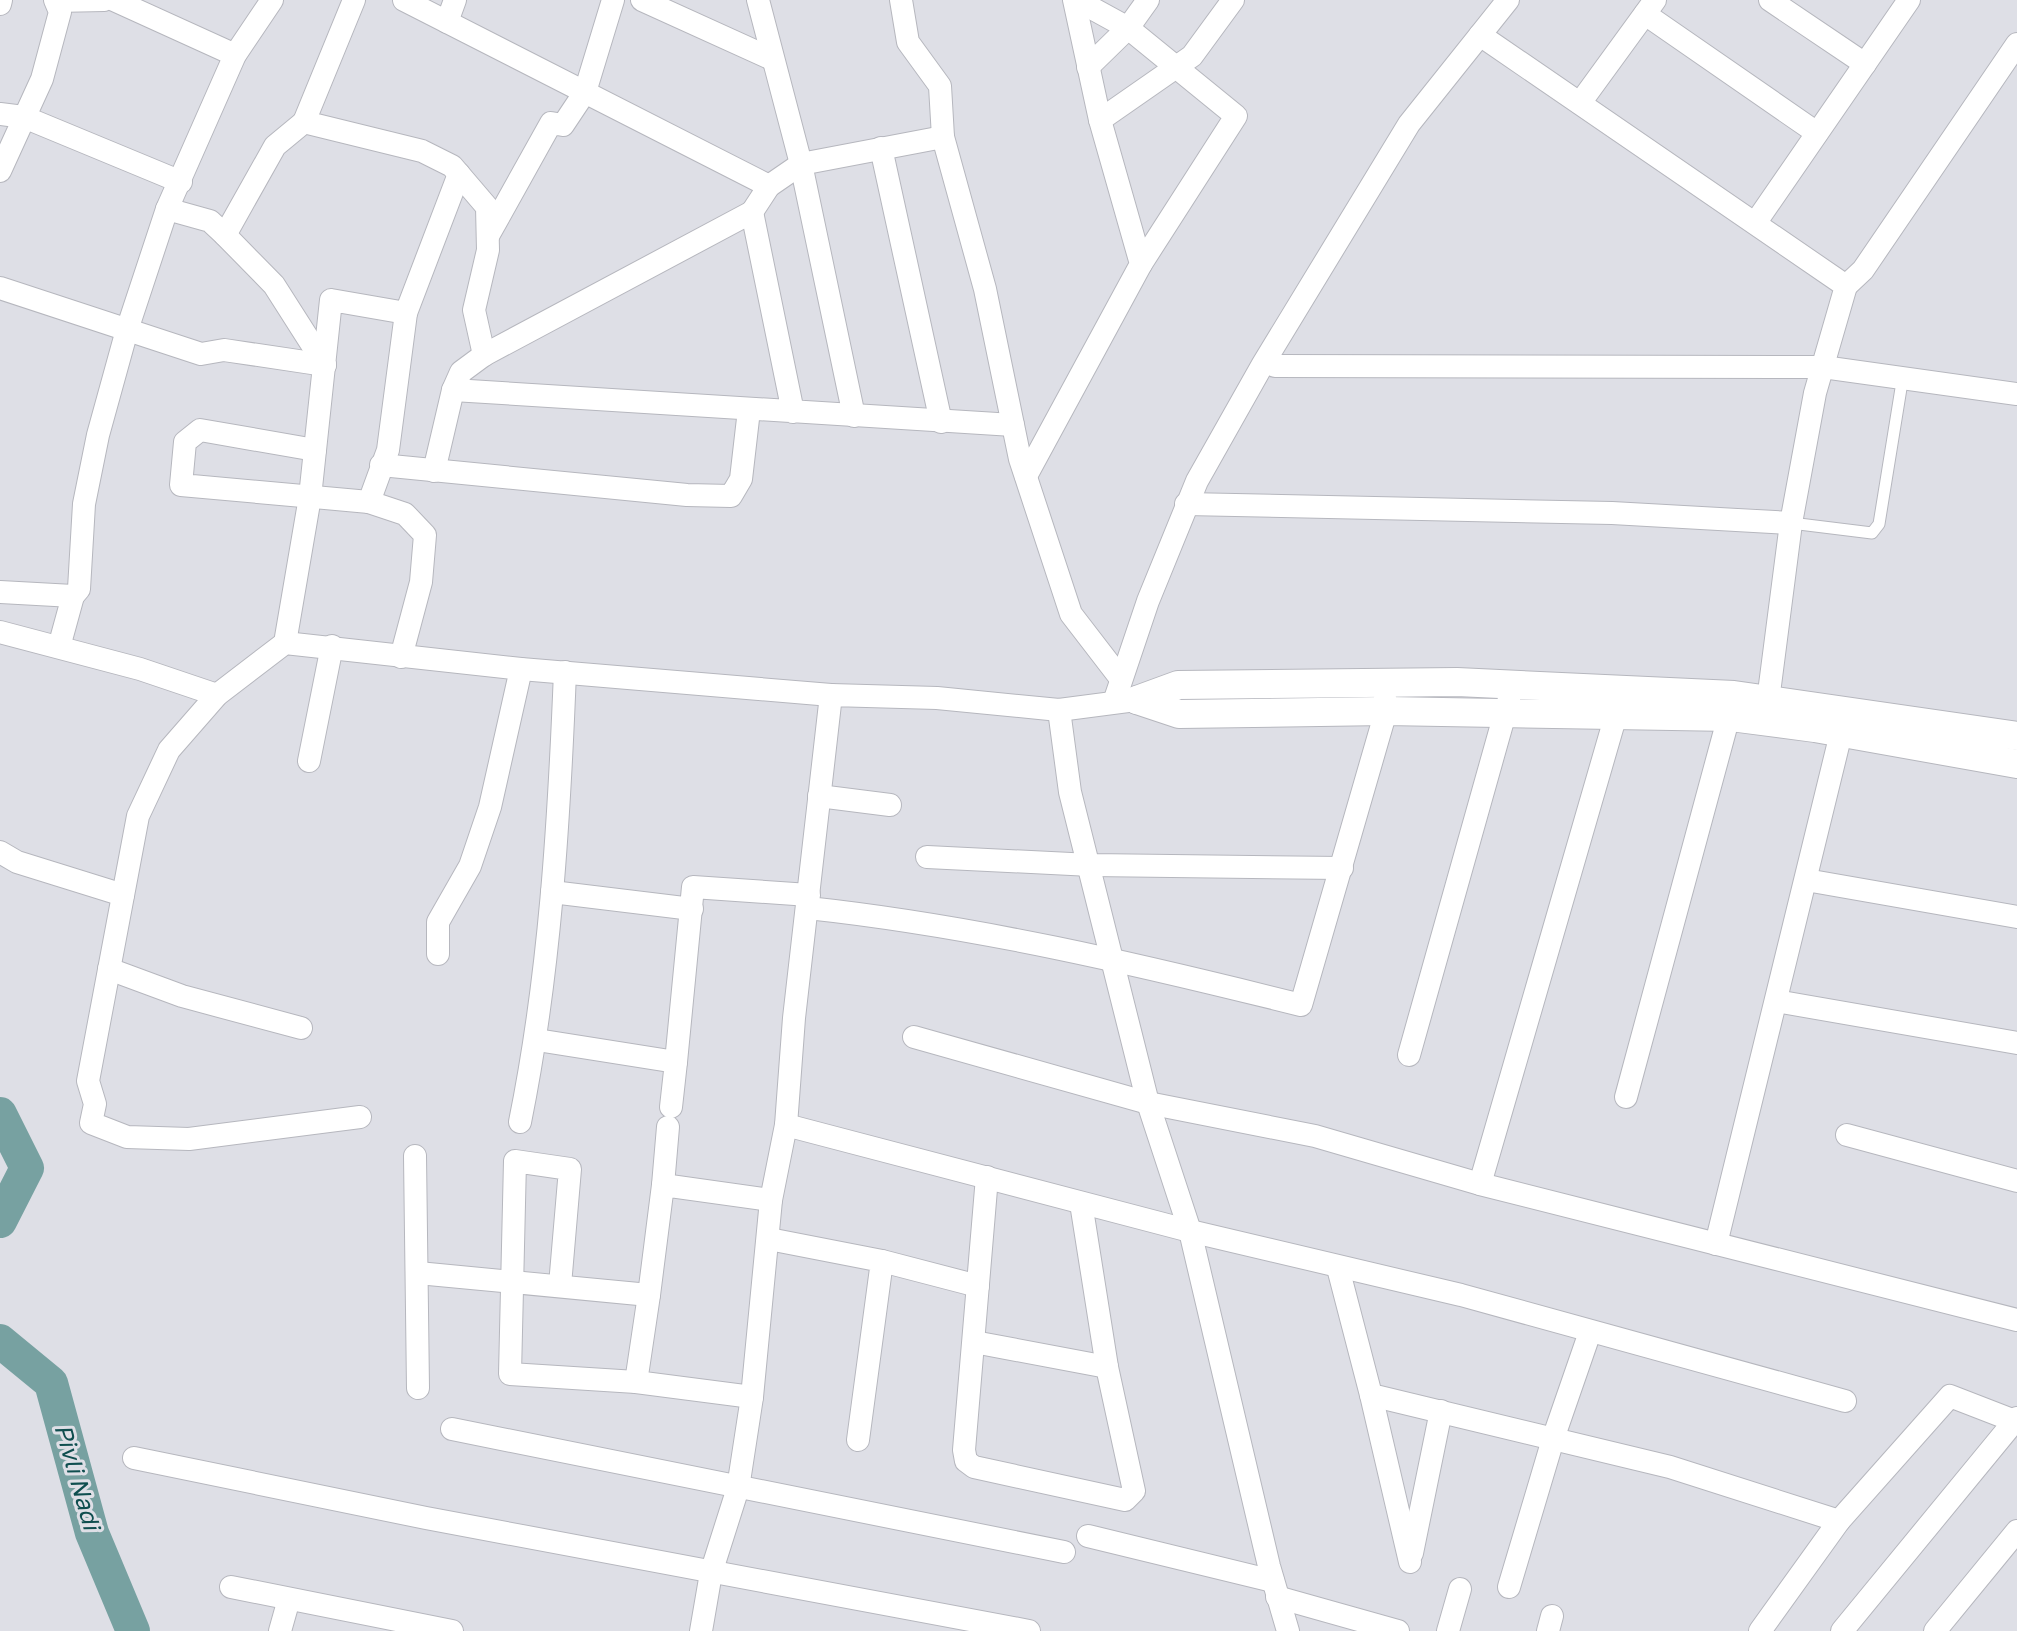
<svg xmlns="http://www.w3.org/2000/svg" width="2017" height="1631" font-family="'Golos Text',sans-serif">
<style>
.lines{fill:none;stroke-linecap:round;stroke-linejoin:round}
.river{stroke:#77a1a1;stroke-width:34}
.service-casing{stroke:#b6b7be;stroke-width:13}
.minor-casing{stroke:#b6b7be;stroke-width:24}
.tertiary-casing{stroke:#b6b7be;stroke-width:30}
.service{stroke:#fff;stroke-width:11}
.minor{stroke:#fff;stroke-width:22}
.tertiary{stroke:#fff;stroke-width:28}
.labels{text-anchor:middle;stroke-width:6;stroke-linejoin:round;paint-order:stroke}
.water-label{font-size:24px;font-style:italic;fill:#0f4e4f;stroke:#dedfe6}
</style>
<rect width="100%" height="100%" fill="#dedfe6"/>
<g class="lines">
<g class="river">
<path d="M0 1114 27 1168 0 1221"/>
<path d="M0 1341 51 1383 92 1533 133 1631"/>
</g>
<g class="service-casing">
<path id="service" d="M1791 523 1872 533 1879 524 1903 376"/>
</g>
<g class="minor-casing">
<g id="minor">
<path d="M114 0 235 55"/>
<path d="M354 0 304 122 422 151 452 166 487 207 488 250 474 310 484 355"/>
<path d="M404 0 769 186 752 212"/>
<path d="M642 0 772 59"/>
<path d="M758 0 801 164 854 416"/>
<path d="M901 0 908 42 940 86 943 137 985 289 1020 459 1071 614 1121 679"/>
<path d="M1077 0 1128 28 1236 116 1141 264"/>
<path d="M1770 0 1865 64"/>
<path d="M56 1 104 0"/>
<path d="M0 4 1 0"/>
<path d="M1645 14 1817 133"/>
<path d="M447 22 455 0"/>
<path d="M1480 35 1846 286 1815 393 1791 523 1766 716"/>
<path d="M1088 67 1128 28 1148 0"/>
<path d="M1580 103 1655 0"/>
<path d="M0 114 24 117 181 182"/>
<path d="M1100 120 1192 56 1233 0"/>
<path d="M881 148 941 422"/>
<path d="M0 171 42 79 60 12 55 0"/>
<path d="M769 186 801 164 943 137"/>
<path d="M167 209 210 221 225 235 274 285 325 365"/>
<path d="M1756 222 1909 0"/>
<path d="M225 235 275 146 304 122"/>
<path d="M488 236 551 123 563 125 585 92 613 0"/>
<path d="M1846 286 1863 270 2017 44"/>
<path d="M0 288 201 354 224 350 325 365"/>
<path d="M1275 366 1823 367 2017 394"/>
<path d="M793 412 752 212 484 355 461 372 453 390 1013 425"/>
<path d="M315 450 200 430 185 442 181 485 369 502 388 450 406 313"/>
<path d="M381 465 687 495 731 496 741 479 749 410"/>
<path d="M434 471 453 390"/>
<path d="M1026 476 1141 264 1100 120 1074 0"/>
<path d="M369 502 405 514 425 535 421 582 401 657"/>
<path d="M1186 504 1612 513 1791 523"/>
<path d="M0 592 73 596 79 589 84 504 98 435 127 330 167 209 235 55 272 0"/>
<path d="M0 632 140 669 217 695"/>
<path d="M285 643 310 497 331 300 406 313 459 174"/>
<path d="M59 647 73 596"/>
<path d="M1114 702 1148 601 1197 481 1263 364 1409 124 1508 0"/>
<path d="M1059 710 1070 792 1148 1103 1190 1231 1269 1566 1288 1631"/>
<path d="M309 761 332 646"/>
<path d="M819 796 890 805"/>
<path d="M0 852 17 862 123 895"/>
<path d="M927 857 1091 865 1342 868"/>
<path d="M1806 880 2017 917"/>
<path d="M552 892 692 909"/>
<path d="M808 908C975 926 1137 964 1301 1005L1386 711 1385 698"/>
<path d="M438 954V922L470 866 490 807 521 669"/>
<path d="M109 969 182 996 301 1028"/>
<path d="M1776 1001 2017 1043"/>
<path d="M914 1037 1148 1103 1315 1136 1480 1184 2017 1320"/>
<path d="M537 1040 676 1062 671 1107"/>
<path d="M1409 1055 1509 699"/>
<path d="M676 1062 693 887 809 895"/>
<path d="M1626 1097 1733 701"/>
<path d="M360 1117 189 1139 127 1137 91 1123 95 1104 88 1081 138 816 169 750 217 695 285 643 521 669 831 695"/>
<path d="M520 1122C550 974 559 823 565 672"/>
<path d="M786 1125 794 1018 831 695 937 698 1059 710 1128 701"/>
<path d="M1847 1135 2017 1181"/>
<path d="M415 1156 418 1388"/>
<path d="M987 1177 964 1450 966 1461 974 1467 1125 1500 1134 1491 1107 1367 1081 1203"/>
<path d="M1480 1184 1620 701"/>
<path d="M663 1185 668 1127"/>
<path d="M769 1239 882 1261 858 1440"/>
<path d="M1716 1244 1845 717"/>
<path d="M882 1261 978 1286"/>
<path d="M1338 1268 1371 1395 1670 1467 1839 1521"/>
<path d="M418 1273 649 1295 663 1185 771 1200"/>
<path d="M560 1285 570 1169 515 1161 510 1374 636 1382"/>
<path d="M649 1295 636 1382 752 1397"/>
<path d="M974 1342 1107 1367"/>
<path d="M1371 1395 1410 1562"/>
<path d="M452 1429 1064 1552"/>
<path d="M134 1458 426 1518 1029 1631"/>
<path d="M1088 1536 1273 1581"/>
<path d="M1412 1553 1441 1411"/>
<path d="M231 1587 452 1631"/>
<path d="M1509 1587 1554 1436 1590 1332"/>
<path d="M1277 1597 1398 1631"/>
<path d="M280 1631 289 1599"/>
<path d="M701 1631 711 1573 738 1488 752 1397 771 1200 786 1125 1190 1231 1461 1295 1845 1401"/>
<path d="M1448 1631 1460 1589"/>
<path d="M1548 1631 1552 1616"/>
<path d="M1760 1631 1839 1521 1950 1396 2012 1420"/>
<path d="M1842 1631 2017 1418"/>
<path d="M1935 1631 2017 1531"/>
</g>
</g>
<g class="tertiary-casing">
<g id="tertiary">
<path d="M1137 700 1178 685 1457 682 1734 695 2017 736"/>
<path d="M1137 700 1179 714 1386 711 1731 717 1815 728 2017 764"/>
</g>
</g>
<use href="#service" class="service"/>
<use href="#minor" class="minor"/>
<use href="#tertiary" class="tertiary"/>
</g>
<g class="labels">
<g class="water-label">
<text transform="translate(77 1477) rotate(74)" y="8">Pivli Nadi</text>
</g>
</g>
</svg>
